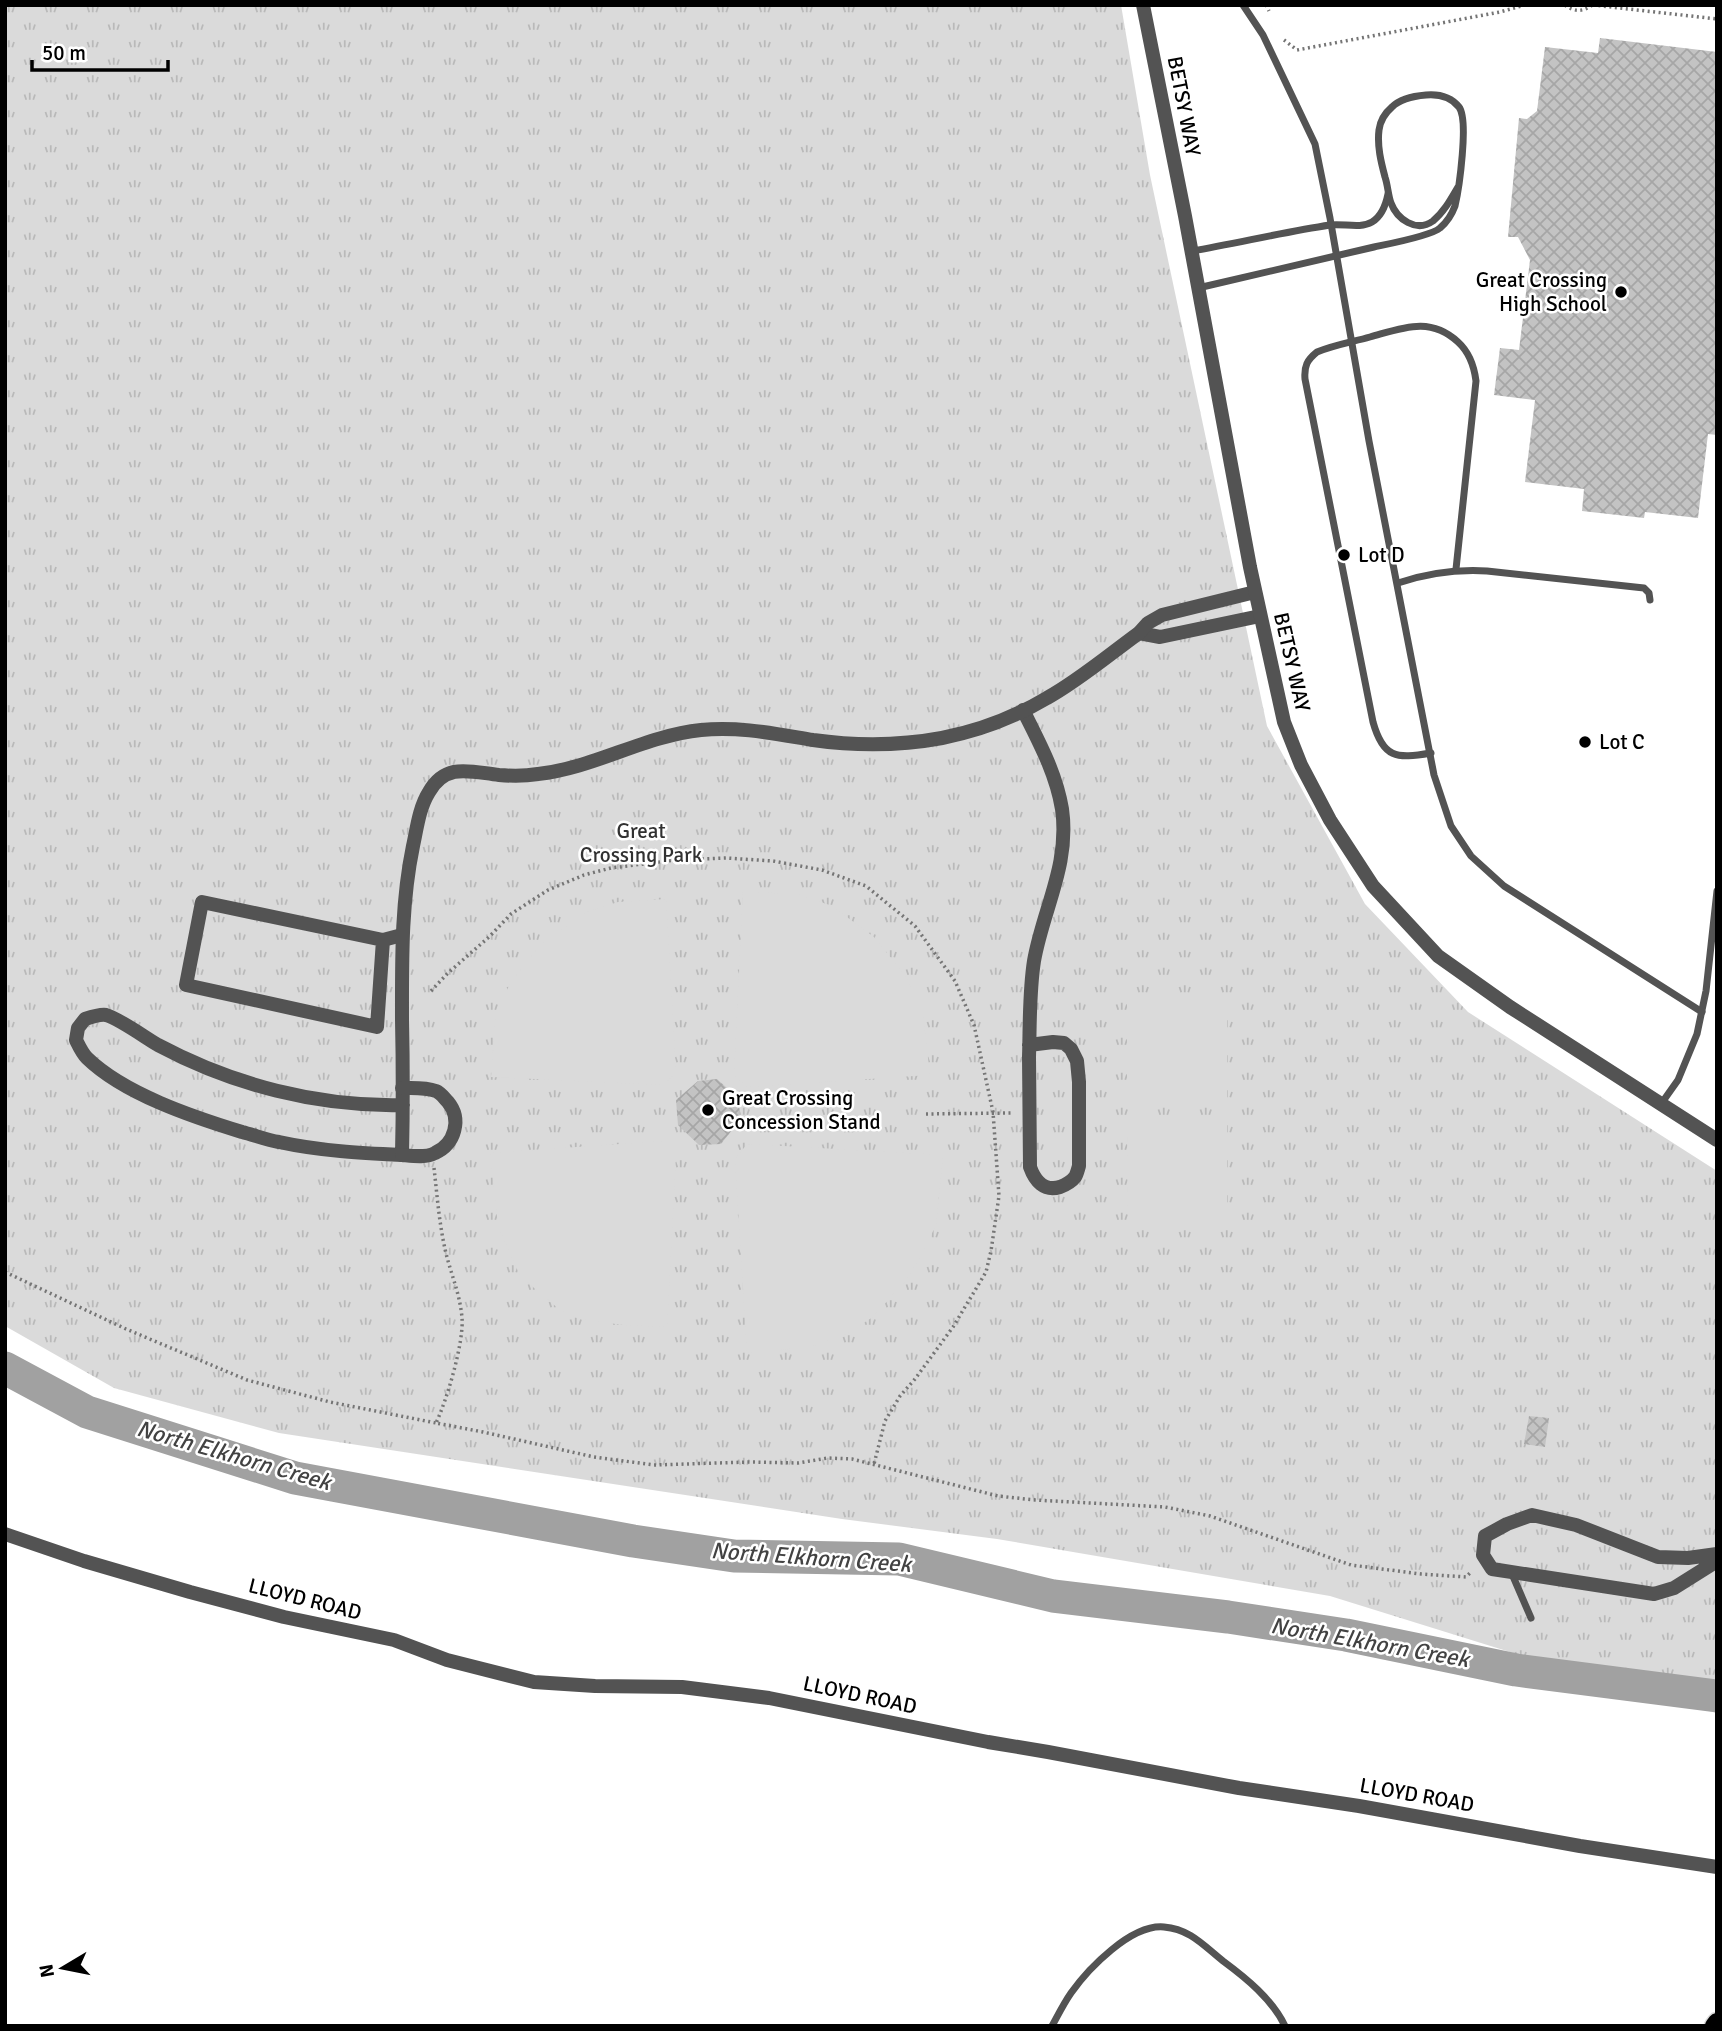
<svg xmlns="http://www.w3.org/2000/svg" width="1722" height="2031" font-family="Signika,sans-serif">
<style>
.grass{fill:url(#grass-tufts)}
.pitch{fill:#dadada}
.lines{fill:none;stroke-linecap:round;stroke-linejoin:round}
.river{stroke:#a1a1a1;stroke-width:33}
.building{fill:url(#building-cross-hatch)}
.primary-casing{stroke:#dbdbdb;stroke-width:21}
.path{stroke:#757575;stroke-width:3.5;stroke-dasharray:2 3.5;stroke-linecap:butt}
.service{stroke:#535353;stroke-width:7}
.minor{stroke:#535353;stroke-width:14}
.tertiary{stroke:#535353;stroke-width:14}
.primary{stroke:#000;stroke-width:18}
.poi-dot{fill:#000;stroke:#fff;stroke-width:2.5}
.labels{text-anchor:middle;stroke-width:5;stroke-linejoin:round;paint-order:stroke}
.street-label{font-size:21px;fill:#000;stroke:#fff}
.poi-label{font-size:21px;fill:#000;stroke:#fff;text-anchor:start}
.park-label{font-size:21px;fill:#313131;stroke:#fff}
.water-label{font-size:23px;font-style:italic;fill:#424242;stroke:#fff}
</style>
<defs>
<pattern id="grass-tufts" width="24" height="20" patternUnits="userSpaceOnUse" patternTransform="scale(1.75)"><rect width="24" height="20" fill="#dadada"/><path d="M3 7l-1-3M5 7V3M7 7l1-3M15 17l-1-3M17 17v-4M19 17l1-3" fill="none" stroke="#b9b9b9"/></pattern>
<pattern id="building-cross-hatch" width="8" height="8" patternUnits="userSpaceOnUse" patternTransform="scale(1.75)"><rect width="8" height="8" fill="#c3c3c3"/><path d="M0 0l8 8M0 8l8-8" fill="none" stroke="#a6a6a6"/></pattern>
</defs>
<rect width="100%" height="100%" fill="#fff"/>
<path class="grass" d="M5 5H1121L1150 175 1267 726 1365 904 1468 1012 1717 1171V1713L1654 1697 1330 1596 997 1539 842 1519 279 1433 114 1388 5 1326Z"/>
<g class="pitch">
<path d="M743 891 801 895 832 906 874 937 907 978 923 1015 930 1075 748 1087 734 1076Z"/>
<path d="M666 899 676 1072 664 1085 491 1077 496 1011 511 982 541 944 587 912 618 902Z"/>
<rect x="1127" y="1000" width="100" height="105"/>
<path d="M1127 1121H1227V1221H1128Z"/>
<path d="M663 1141 676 1154 667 1327 623 1325 580 1319 560 1310 520 1276 498 1226 490 1153Z"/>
<path d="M747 1144 943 1155 936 1225 922 1254 907 1279 873 1317 848 1333 811 1347 747 1353 735 1159Z"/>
</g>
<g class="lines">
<path class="river" d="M5 1368 87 1412 295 1478 633 1541 734 1556 899 1559 1053 1596 1228 1617 1346 1635 1516 1670 1717 1696"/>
</g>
<g class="building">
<path d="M1600 38 1717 52V435L1708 434 1698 518 1645 512 1644 518 1582 511 1584 489 1525 482 1535 400 1494 395 1500 348 1519 350 1530 260 1518 237H1508L1519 118 1527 119 1537 111 1545 47 1598 53Z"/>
<path d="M717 1079 739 1099 740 1120 721 1144 699 1145 678 1125 676 1100 698 1081Z"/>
<path d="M1529 1416 1549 1418 1545 1447 1524 1444Z"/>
</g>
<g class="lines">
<g class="primary-casing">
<path id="primary" d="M1714 2026 1717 2022"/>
</g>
<g class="path">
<path d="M1266 5 1269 11"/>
<path d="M1565 5C1574 12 1583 12 1592 5"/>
<path d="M1593 5 1717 19"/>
<path d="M1284 40 1297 50 1500 12 1525 5"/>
<path d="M431 991 448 973 489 937 511 914 548 890 584 875 611 868 675 860 726 858 773 861 822 870 866 886 915 926 955 981 974 1025 993 1112 999 1196 991 1251 986 1272 953 1327 915 1379 900 1396 885 1421 874 1464"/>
<path d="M926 1114 1013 1113"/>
<path d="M434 1168C437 1194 439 1222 445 1249 450 1272 460 1293 462 1318 464 1342 447 1400 436 1423L483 1432 594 1457 654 1465 749 1462 798 1463 828 1458 852 1459 998 1496 1035 1500 1165 1507 1210 1516 1351 1565 1421 1574 1466 1577 1471 1572"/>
<path d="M5 1272 126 1329 247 1380 330 1402 436 1423"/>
</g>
<g class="service">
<path d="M1243 5 1263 35 1315 144 1330 218 1369 441 1434 775 1451 826 1471 856 1504 886 1702 1012"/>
<path d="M1192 251C1238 243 1284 232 1330 225 1343 223 1360 229 1372 222 1382 216 1386 204 1388 194"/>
<path d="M1198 288C1257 274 1316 260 1374 247 1388 244 1431 236 1440 228 1446 223 1452 214 1455 206 1459 189 1469 120 1459 107 1451 97 1438 94 1426 95 1414 96 1400 99 1392 107 1385 113 1380 122 1379 130 1377 146 1381 162 1385 177 1388 186 1388 195 1391 203 1397 219 1416 233 1433 221 1444 212 1451 199 1458 187"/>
<path d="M1398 583C1428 573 1455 569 1487 571L1644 588 1649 593 1650 600"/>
<path d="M1431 753C1396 759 1383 758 1373 722L1305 379C1304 366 1307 360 1317 352 1334 345 1352 342 1370 337 1403 328 1430 316 1458 342 1469 352 1474 365 1476 381L1456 569"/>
<path d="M1661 1104 1678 1080 1697 1034 1706 991 1717 891"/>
<path d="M1512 1574 1531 1618"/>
<path d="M1052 2026C1058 2015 1064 2003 1071 1993 1088 1969 1131 1924 1164 1927 1190 1929 1204 1946 1223 1961 1246 1978 1272 1999 1285 2026"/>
</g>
<g class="minor">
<path d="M1139 633 1160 637 1260 616"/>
<path d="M1023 710C1039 742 1056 773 1062 809 1070 865 1043 909 1034 961 1029 993 1030 1026 1029 1057L1030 1167C1035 1181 1044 1192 1060 1187 1065 1185 1072 1181 1075 1177 1077 1174 1078 1169 1079 1166V1082L1077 1061 1071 1049 1064 1043 1053 1042 1029 1045"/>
<path d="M383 940 377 1027 186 985 202 902 383 940 402 935"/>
<path d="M403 1105C318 1107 233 1085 158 1045 146 1038 118 1018 106 1015 100 1014 91 1017 85 1019L78 1028 76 1040C79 1046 82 1053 87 1058 124 1094 193 1117 242 1132 254 1135 267 1140 279 1142 320 1151 361 1153 402 1155 403 1110 403 1065 402 1020 402 961 401 904 413 846 417 828 419 808 429 792 446 762 471 772 499 775 511 776 526 776 538 774 594 768 644 736 701 730 739 726 776 734 813 740 856 746 899 746 942 738 978 731 1015 717 1047 698 1078 681 1110 654 1139 633L1148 623 1162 615 1255 592"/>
<path d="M402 1155C413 1156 426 1158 435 1153 455 1144 462 1119 448 1102 444 1098 441 1093 436 1091 425 1087 413 1088 402 1088"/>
<path d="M5 1534 84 1561 190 1592 284 1617 394 1640 447 1660 534 1682 595 1686 682 1687 769 1698 988 1742 1048 1752 1239 1788 1359 1806 1580 1846 1717 1867"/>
<path d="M1717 1554 1688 1558 1658 1557 1576 1525 1532 1515 1507 1524 1485 1536 1483 1555 1492 1569 1654 1594 1674 1588 1717 1561"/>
</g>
<path class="tertiary" d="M1143 5 1185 216 1250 567 1284 722 1301 765 1330 820 1373 886 1438 956 1510 1007 1717 1140"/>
<use href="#primary" class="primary"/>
</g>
<g class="poi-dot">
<circle cx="1621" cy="292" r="7"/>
<circle cx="1344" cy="555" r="7"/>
<circle cx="1585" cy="742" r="7"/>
<circle cx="708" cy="1110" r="7"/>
</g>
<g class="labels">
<g class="street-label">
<text transform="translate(1184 106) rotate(79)" y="7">BETSY WAY</text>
<text transform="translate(1292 662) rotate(77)" y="7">BETSY WAY</text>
<text transform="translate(305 1599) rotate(14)" y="7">LLOYD ROAD</text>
<text transform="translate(860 1695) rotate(12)" y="7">LLOYD ROAD</text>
<text transform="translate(1417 1795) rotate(10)" y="7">LLOYD ROAD</text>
</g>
<g class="poi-label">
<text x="1607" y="287" text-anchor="end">Great Crossing<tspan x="1607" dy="24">High School</tspan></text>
<text x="1358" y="562">Lot D</text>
<text x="1599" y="749">Lot C</text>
<text x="722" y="1105">Great Crossing<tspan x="722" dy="24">Concession Stand</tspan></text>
</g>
<g class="park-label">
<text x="641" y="838">Great<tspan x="641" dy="24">Crossing Park</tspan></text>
</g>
<g class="water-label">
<text transform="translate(234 1455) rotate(16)" y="8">North Elkhorn Creek</text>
<text transform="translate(811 1557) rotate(4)" y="8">North Elkhorn Creek</text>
<text transform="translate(1370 1642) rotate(10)" y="8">North Elkhorn Creek</text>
</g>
</g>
<rect width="1722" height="2031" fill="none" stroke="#000000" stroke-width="14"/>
<g transform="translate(63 1968) rotate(260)" stroke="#ffffff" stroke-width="5" paint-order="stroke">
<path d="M0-5L12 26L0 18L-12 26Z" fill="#000000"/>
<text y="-10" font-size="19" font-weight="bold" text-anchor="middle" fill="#000000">N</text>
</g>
<path d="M32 60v10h136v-10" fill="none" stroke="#000000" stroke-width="3.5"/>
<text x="42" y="60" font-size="21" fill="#000000" stroke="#ffffff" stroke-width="5" paint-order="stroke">50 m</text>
</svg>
